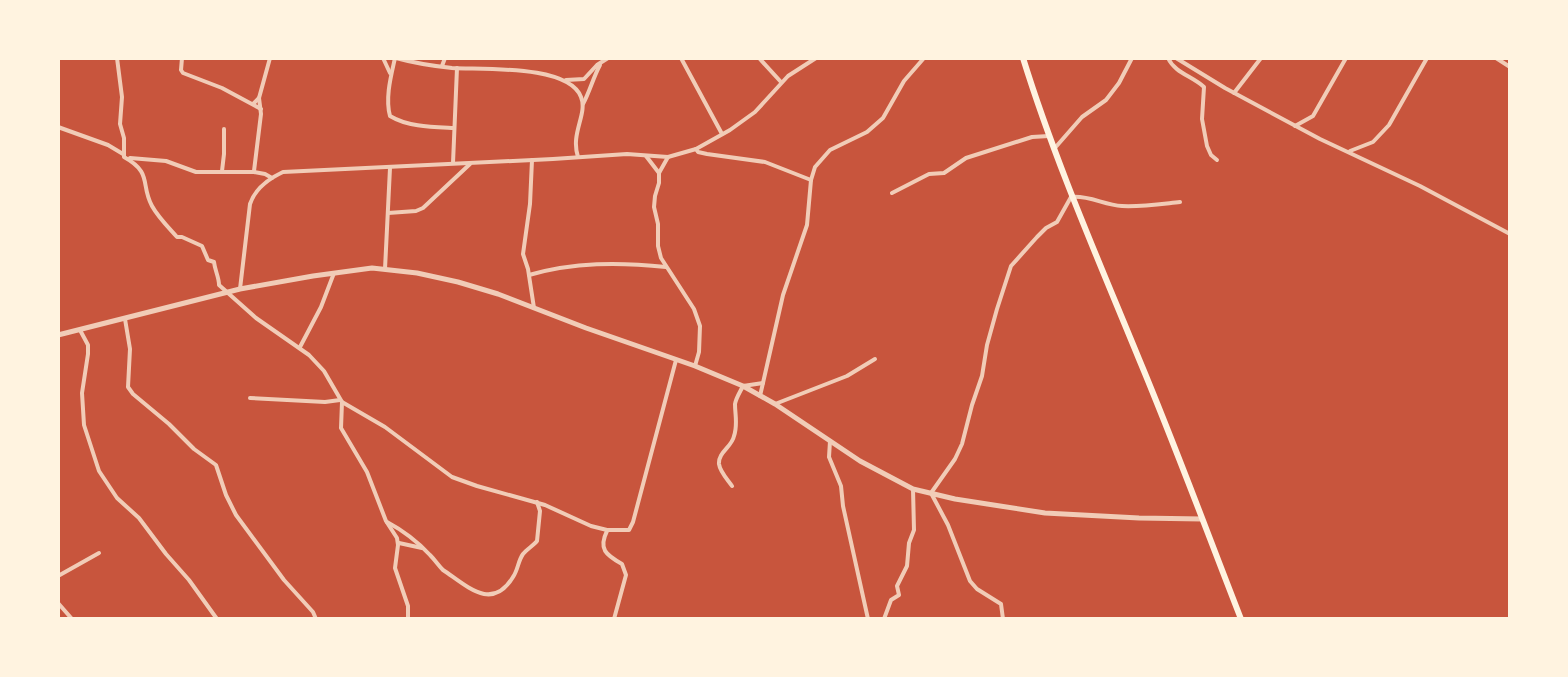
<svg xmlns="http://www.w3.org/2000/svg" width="1568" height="677" font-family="'PT Sans Narrow',sans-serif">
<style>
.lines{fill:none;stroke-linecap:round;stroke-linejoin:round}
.minor{stroke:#f1ccb7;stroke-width:4}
.tertiary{stroke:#f1ccb7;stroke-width:5}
.secondary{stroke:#fff3e0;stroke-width:6}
</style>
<rect width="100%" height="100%" fill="#c8553d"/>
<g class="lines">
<g class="minor">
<path d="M117 58 122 97 120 124 124 138V157C153 173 140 184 152 206 158 217 168 227 177 237H182L202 246 208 260 214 262C215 271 219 277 219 285L256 318 309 355 324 371 342 402 385 427 452 477 477 486 545 505 591 526 607 530H629L633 522 676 360"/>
<path d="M182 58 181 70 183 73 222 88 261 109"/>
<path d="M383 58 390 73"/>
<path d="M395 58C391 76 385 98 390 116 408 127 433 127 454 128"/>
<path d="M396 58C414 63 433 66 452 68 481 70 568 64 581 97 588 114 570 133 578 157"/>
<path d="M681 58 722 134"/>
<path d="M759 58 781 82"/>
<path d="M1168 58C1175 73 1192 76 1204 87L1202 119 1207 146 1211 155 1217 160"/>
<path d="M1176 58 1225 88 1320 139 1420 186 1510 234"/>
<path d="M1496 58 1510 67"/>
<path d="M442 66 445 58"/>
<path d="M566 80 584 79 597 65 608 58"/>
<path d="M1234 93 1261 58"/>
<path d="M253 104 259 98 270 58"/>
<path d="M583 104C590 91 593 78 600 65"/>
<path d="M1295 126 1313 116 1346 58"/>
<path d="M58 127 108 145 123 154"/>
<path d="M696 149 698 152 707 154 765 162 811 180"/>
<path d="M1054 149 1082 117 1106 100 1119 83 1132 58"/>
<path d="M1350 151 1373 142 1389 125 1427 58"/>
<path d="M646 156 659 173"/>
<path d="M668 157 659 173V183L655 196 654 207 658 224V246L661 258 694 309 700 326 699 352 695 366"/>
<path d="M130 158 166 161 196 172H254L265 174 272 178"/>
<path d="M532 160 530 204 523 254 528 269 534 308"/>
<path d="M453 163 457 68"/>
<path d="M222 171 224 154V129"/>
<path d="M254 171 261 114 259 98"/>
<path d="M892 193 929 174 944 173 966 158 1032 137 1049 136"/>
<path d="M388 213 416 211 423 208 470 164"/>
<path d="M385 269 390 168"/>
<path d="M529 275C574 262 619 262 666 267"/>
<path d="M240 289 250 204C255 189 268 179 283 172L553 159 627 154 668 157 696 149 730 130 755 112 788 76 816 58"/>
<path d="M125 319 130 349 128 387 133 394 169 424 194 449 216 465 226 495 236 515 284 580 313 612 316 619"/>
<path d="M80 330 88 345V354L82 393 84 425 99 471 117 498 139 518 166 554 189 580 217 619"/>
<path d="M300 347 321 307 334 273"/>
<path d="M760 396 783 295 807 225 811 180 815 167 830 150 867 132 883 118 904 81 924 58"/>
<path d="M250 398 325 402 340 400"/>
<path d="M342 402 341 428 367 472 386 521 397 538 398 545 395 568 408 606V619"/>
<path d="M775 404 847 376 875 359"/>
<path d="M830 441 829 457 841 486 843 506 868 619"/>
<path d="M732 486C728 480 720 472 719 464 718 452 732 447 734 436 738 425 735 415 735 404 736 398 740 392 743 386L763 383"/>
<path d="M387 522C404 531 417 541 430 555 435 560 438 565 443 570 467 586 492 612 513 577 518 570 518 561 523 554 527 549 533 546 537 541L540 511 537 502"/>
<path d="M607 531C598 549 606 555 622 564L626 575 614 619"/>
<path d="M399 543 422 548"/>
<path d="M58 576 99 553"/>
<path d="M58 603 72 619"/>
<path d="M884 619 891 600 899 595 897 586 907 566 909 543 914 530 913 489"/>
<path d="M1003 619 1001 604 977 589 970 581 948 525 931 493 955 459 962 444 972 405 982 376 987 345 997 309 1011 266 1037 237 1046 228 1057 222 1071 197C1089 195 1104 205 1122 206 1141 207 1161 204 1180 202"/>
</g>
<path class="tertiary" d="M58 335 240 289 313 276 372 268 417 273 458 282 498 294 586 328 695 366 743 386 775 404 860 461 913 489 955 499 1045 513 1139 518 1202 519"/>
<path class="secondary" d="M1023 58C1055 161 1098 259 1139 359 1175 445 1207 532 1241 619"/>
</g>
<rect width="1568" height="677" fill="none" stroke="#fff3e0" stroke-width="120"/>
</svg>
